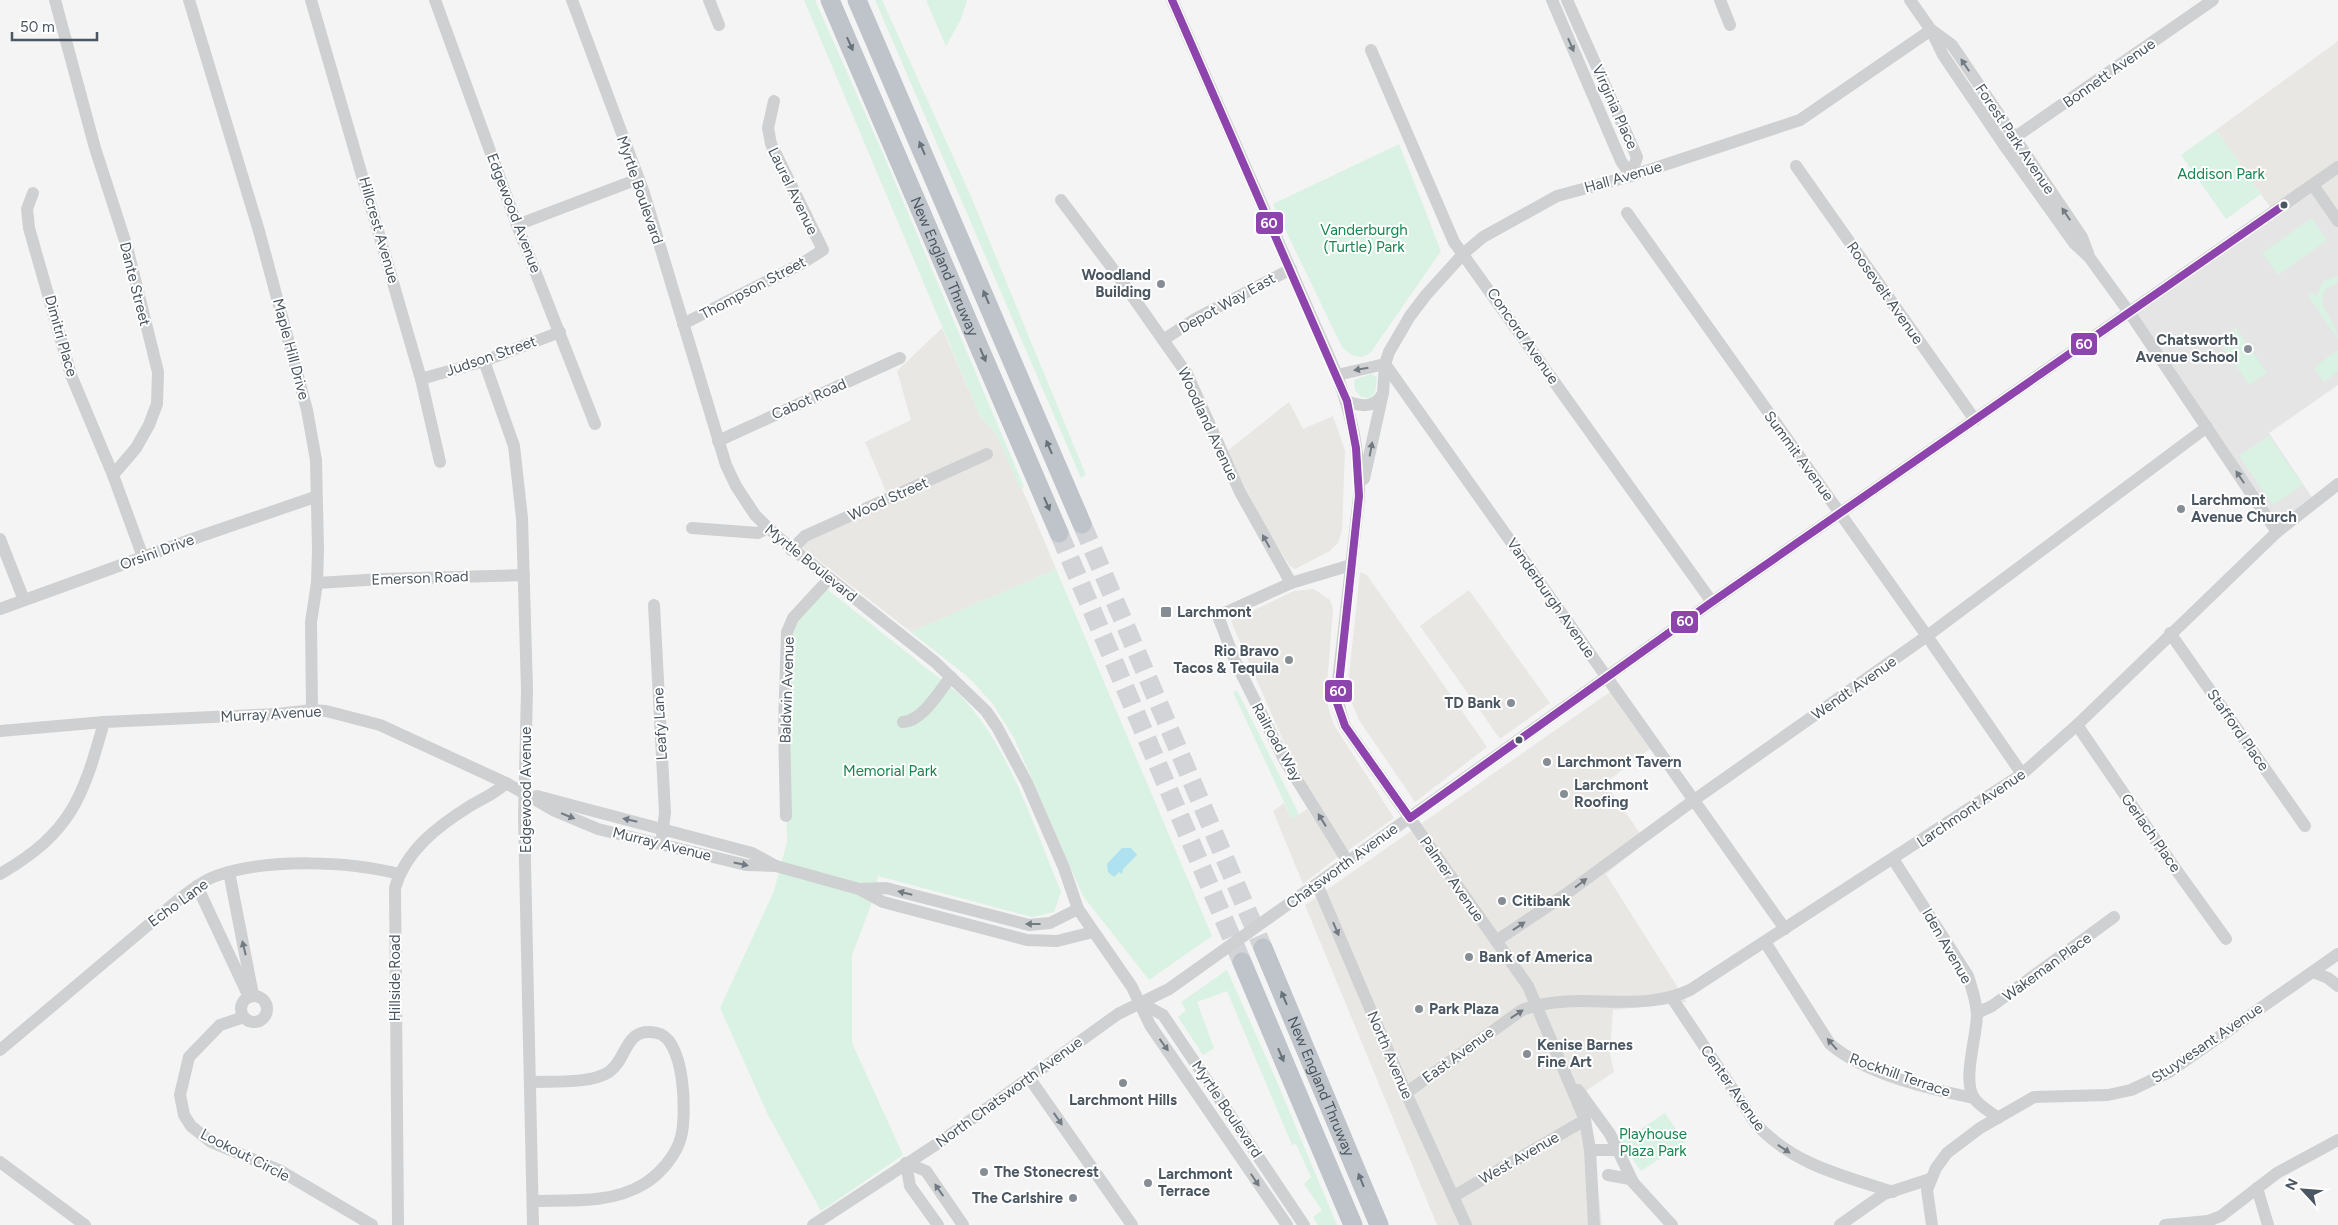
<svg xmlns="http://www.w3.org/2000/svg" width="2338" height="1225" font-family="Figtree,sans-serif">
<style>
.commercial{fill:#e8e7e3}
.education{fill:#e6e5e6}
.green{fill:#d9f2e3}
.water{fill:#aee2f0}
.lines{fill:none;stroke-linecap:round;stroke-linejoin:round}
.highway-tunnel{stroke:#d2d4d7;stroke-width:19;stroke-dasharray:19 9;stroke-linecap:butt}
.minor{stroke:#ced0d2;stroke-width:12}
.highway{stroke:#bec4c9;stroke-width:19}
.bus-1-casing{stroke:#fff;stroke-width:11}
.bus-1{stroke:#8e44ad;stroke-width:8}
.oneway{fill:#67727b}
.oneway2{fill:#727b83}
.bus-dot{fill:#4a5661;stroke:#fff;stroke-width:2}
.poi-dot{fill:#868d94;stroke:#fff;stroke-width:2}
.labels{text-anchor:middle;stroke-width:4;stroke-linejoin:round;paint-order:stroke}
.street-label{font-size:15px;fill:#4a5661;stroke:#fff}
.park-label{font-size:15px;fill:#17864f;stroke:#fff}
.poi-label{font-size:15px;font-weight:bold;fill:#4a5661;stroke:#fff;text-anchor:start}
.line-badge{stroke:#fff;stroke-width:2}
.badge-label{font-size:14px;text-anchor:middle;font-weight:bold;fill:#fff}
</style>
<rect width="100%" height="100%" fill="#f4f4f4"/>
<g class="commercial">
<path d="M2338 41V226L2275 214 2216 130Z"/>
<path d="M942 328 980 416 995 432 1027 500 1056 569 911 632 795 542 887 494 865 442 911 420 897 371Z"/>
<path d="M1289 402 1303 429 1333 416 1345 451 1342 531 1338 543 1330 551 1295 569 1290 566 1264 525 1227 451Z"/>
<path d="M1360 572 1367 575 1487 747 1415 802 1359 720 1350 699 1348 685Z"/>
<path d="M1314 589 1330 600 1333 609 1326 697 1330 714 1334 725 1394 818 1346 852 1289 754 1231 621 1294 591Z"/>
<path d="M1469 590 1550 703 1500 739 1420 626Z"/>
<path d="M1610 692 1650 749 1605 783 1646 842 1606 874 1687 1002 1613 1010 1610 1054 1614 1072 1587 1090 1602 1225H1437L1305 905Z"/>
<path d="M1284 803 1292 819 1307 809 1339 856 1303 884 1273 811Z"/>
</g>
<path class="education" d="M2313 190 2338 226V385L2269 433 2313 499 2277 530 2133 313Z"/>
<g class="green">
<path d="M804 0H815L881 149 1024 487 1020 488 995 432 980 416Z"/>
<path d="M875 0H882L970 194 1086 475 1081 478Z"/>
<path d="M926 0H967L961 19 946 46Z"/>
<path d="M2216 130 2261 194 2226 219 2181 155Z"/>
<path d="M1399 144 1441 251 1371 352C1361 361 1351 356 1342 347L1273 204Z"/>
<path d="M2312 218 2327 240 2278 275 2262 253Z"/>
<path d="M2338 276V282L2326 289C2314 308 2338 320 2338 339L2308 296 2313 292 2316 296 2324 281Z"/>
<path d="M2236 328 2267 373 2249 385 2218 340Z"/>
<path d="M2338 350V371L2324 382 2314 368Z"/>
<path d="M1371 374 1377 377 1375 392 1370 398 1361 397 1355 390 1354 380Z"/>
<path d="M2269 436 2303 485 2273 505 2239 456Z"/>
<path d="M1056 569 1212 936 1149 980 1083 896 1014 738 993 704 968 677 911 632Z"/>
<path d="M822 585 959 694C1010 747 1033 825 1061 892L1054 912 1032 917 878 876 871 905 852 955V1043L903 1155 821 1211 768 1115 720 1008 774 891 787 842 785 649 787 632Z"/>
<path d="M1237 690 1299 814 1292 819 1233 692Z"/>
<path d="M1227 970 1274 1075 1337 1225H1318L1313 1217 1322 1210 1304 1184 1311 1177 1296 1144 1292 1145 1227 991 1197 1002 1214 1048 1203 1055 1178 1017 1186 1010 1181 1002Z"/>
<path d="M1665 1113 1685 1142 1641 1171 1621 1142Z"/>
</g>
<path class="water" d="M1122 848H1131L1137 855 1123 869 1122 874 1119 872 1114 877 1108 872 1107 864Z"/>
<g class="lines">
<g class="highway-tunnel">
<path d="M1082 524 1263 948"/>
<path d="M1059 533 1242 962"/>
</g>
<g class="minor">
<path d="M55 0 95 148 127 247 158 372 157 404 149 425 136 448 113 475 143 557"/>
<path d="M189 0 259 231 307 410 316 460 318 550 317 583 311 622 312 710"/>
<path d="M311 0 421 379 440 462"/>
<path d="M435 0 517 225 595 424"/>
<path d="M572 0 643 190 726 465 736 486 755 515 779 538 935 662 986 711 997 727 1027 783 1064 868 1078 909 1132 987 1150 1025 1287 1225"/>
<path d="M709 0 719 25"/>
<path d="M1172 0 1337 375C1352 417 1360 451 1359 496L1338 682C1337 699 1339 711 1345 726L1528 986 1585 1120 1590 1150 1594 1225"/>
<path d="M1552 0 1621 161 1631 176"/>
<path d="M1567 0 1637 157 1631 176"/>
<path d="M1720 0 1730 25"/>
<path d="M1910 0 1931 30 1943 55 2004 145 2074 243 2089 257 2129 312 2277 532"/>
<path d="M1933 31 1952 45 2082 237 2088 253"/>
<path d="M1371 50 1454 242 1712 602"/>
<path d="M2008 142 2213 0"/>
<path d="M1796 166 1975 420"/>
<path d="M2313 185 2338 221"/>
<path d="M33 193 27 209 29 228 71 375 113 475"/>
<path d="M1061 200 1116 273 1187 374 1240 492 1291 583"/>
<path d="M1627 213 1927 636 2022 774"/>
<path d="M517 225 638 179"/>
<path d="M683 324 801 264 823 250 771 144 768 128 774 101"/>
<path d="M1163 340 1195 319 1291 269"/>
<path d="M484 361 514 446 522 518 527 690 524 816 533 1225"/>
<path d="M1385 364 1785 929"/>
<path d="M1337 375 1385 364"/>
<path d="M421 379 484 361 560 332"/>
<path d="M1347 401C1360 406 1373 409 1382 395"/>
<path d="M718 441 900 358"/>
<path d="M1364 479 1383 393 1385 364 1389 352 1410 316 1426 295 1464 253 1483 237 1557 196 1631 176 1800 120 1931 30"/>
<path d="M692 528 758 533 767 528"/>
<path d="M0 539 24 600"/>
<path d="M791 550 805 536 987 454"/>
<path d="M317 583 382 579 524 575"/>
<path d="M654 605 665 813 662 836"/>
<path d="M0 609 201 536 315 497"/>
<path d="M2170 633 2305 826"/>
<path d="M903 722C923 721 939 691 951 677"/>
<path d="M2077 725 2172 864 2226 939"/>
<path d="M0 731 104 722 278 714 312 710 326 711 380 725 506 783 555 811 598 829 746 865 776 866 859 889 883 902 1027 940 1057 941 1093 932"/>
<path d="M537 796 752 853 774 865"/>
<path d="M786 816 784 726 787 632 793 618 829 579"/>
<path d="M1893 859 1968 976C1972 988 1976 1000 1977 1014 1977 1036 1962 1080 1974 1098 1979 1106 1991 1112 1998 1118"/>
<path d="M1348 862 1284 759 1235 661 1218 616 1291 583 1351 565"/>
<path d="M229 872 253 995"/>
<path d="M0 874C71 833 83 798 104 722"/>
<path d="M1317 884 1406 1093 1466 1225"/>
<path d="M197 886 249 997"/>
<path d="M861 889 886 888 1029 925 1050 923 1078 909"/>
<path d="M1496 941 1566 894 1694 800 1927 636 2207 427"/>
<path d="M1765 942 1830 1044C1865 1074 1929 1089 1974 1098"/>
<path d="M2313 972 2328 978 2338 986"/>
<circle cx="254" cy="1009" r="13"/>
<path d="M1672 998 1756 1124C1794 1165 1841 1175 1893 1192"/>
<path d="M1141 1003 1163 1015 1304 1225"/>
<path d="M1977 1013 1992 1006 2114 917"/>
<path d="M244 1017 220 1025 189 1057 180 1095 184 1115 191 1126 211 1142 279 1170 372 1225"/>
<path d="M0 1050 172 905C186 894 200 882 216 876 266 858 349 861 399 874"/>
<path d="M1030 1079 1132 1225"/>
<path d="M530 1082C552 1081 591 1084 609 1072 628 1059 624 1026 657 1033 685 1039 687 1114 681 1137 676 1156 660 1174 644 1184 611 1204 570 1200 533 1201"/>
<path d="M1578 1090 1610 1134 1633 1182"/>
<path d="M1406 1093 1522 1010C1578 989 1637 1015 1690 990L2022 774 2077 725 2277 532 2338 484"/>
<path d="M1590 1150H1618"/>
<path d="M0 1162 85 1225"/>
<path d="M906 1163 926 1171 963 1225"/>
<path d="M906 1163 910 1186 938 1225"/>
<path d="M1608 1175 1630 1179 1672 1225"/>
<path d="M2257 1188 2268 1225"/>
<path d="M1454 1196 1585 1120"/>
<path d="M398 1225 395 888C406 850 438 826 470 806 483 798 495 794 506 783"/>
<path d="M813 1225 940 1142 1118 1014 1169 989 1712 602 2338 167"/>
<path d="M1840 1225 1884 1194 1930 1179"/>
<path d="M1932 1225 1927 1190 1936 1168 1947 1153 1980 1128 2034 1097 2108 1095 2131 1090 2169 1072 2338 954"/>
<path d="M2165 1225 2208 1221 2221 1216 2277 1173 2338 1140"/>
</g>
<g class="highway">
<path id="s1" d="M830 0 1059 533"/>
<path d="M857 0 1082 524"/>
<path id="s2" d="M1263 948 1379 1225"/>
<path d="M1242 962 1353 1225"/>
</g>
<g class="bus-1-casing">
<path id="bus-1" d="M1172 0 1347 401 1356 448 1359 496 1337 703 1345 726 1410 818 1712 602 2284 205"/>
</g>
<use href="#bus-1" class="bus-1"/>
</g>
<defs><path id="oneway-solid" d="M-6-.8H1V-3.2L6.5 0L1 3.2V.8H-6Z" transform="scale(1.25)"/></defs>
<g class="oneway">
<use href="#oneway-solid" transform="translate(850 44) rotate(66)"/>
<use href="#oneway-solid" transform="translate(922 148) rotate(-113)"/>
<use href="#oneway-solid" transform="translate(986 297) rotate(-113)"/>
<use href="#oneway-solid" transform="translate(983 355) rotate(67)"/>
<use href="#oneway-solid" transform="translate(1049 447) rotate(-113)"/>
<use href="#oneway-solid" transform="translate(1047 504) rotate(67)"/>
<use href="#oneway-solid" transform="translate(1284 998) rotate(-113)"/>
<use href="#oneway-solid" transform="translate(1281 1055) rotate(67)"/>
<use href="#oneway-solid" transform="translate(1361 1180) rotate(-112)"/>
</g>
<g class="oneway2">
<use href="#oneway-solid" transform="translate(1571 45) rotate(67)"/>
<use href="#oneway-solid" transform="translate(1965 65) rotate(-124)"/>
<use href="#oneway-solid" transform="translate(2066 214) rotate(-124)"/>
<use href="#oneway-solid" transform="translate(1361 369) rotate(170)"/>
<use href="#oneway-solid" transform="translate(1371 449) rotate(-79)"/>
<use href="#oneway-solid" transform="translate(2240 477) rotate(-124)"/>
<use href="#oneway-solid" transform="translate(1266 541) rotate(-119)"/>
<use href="#oneway-solid" transform="translate(568 816) rotate(22)"/>
<use href="#oneway-solid" transform="translate(630 820) rotate(-167)"/>
<use href="#oneway-solid" transform="translate(1322 820) rotate(-122)"/>
<use href="#oneway-solid" transform="translate(741 864) rotate(12)"/>
<use href="#oneway-solid" transform="translate(1581 883) rotate(-37)"/>
<use href="#oneway-solid" transform="translate(905 893) rotate(-166)"/>
<use href="#oneway-solid" transform="translate(1033 924) rotate(-180)"/>
<use href="#oneway-solid" transform="translate(1519 926) rotate(-34)"/>
<use href="#oneway-solid" transform="translate(1336 929) rotate(67)"/>
<use href="#oneway-solid" transform="translate(244 948) rotate(-104)"/>
<use href="#oneway-solid" transform="translate(1517 1014) rotate(-33)"/>
<use href="#oneway-solid" transform="translate(1832 1044) rotate(-131)"/>
<use href="#oneway-solid" transform="translate(1164 1045) rotate(54)"/>
<use href="#oneway-solid" transform="translate(1058 1119) rotate(55)"/>
<use href="#oneway-solid" transform="translate(1784 1149) rotate(34)"/>
<use href="#oneway-solid" transform="translate(1255 1180) rotate(56)"/>
<use href="#oneway-solid" transform="translate(939 1190) rotate(-125)"/>
</g>
<g class="bus-dot">
<circle cx="2284" cy="205" r="4.5"/>
<circle cx="1519" cy="740" r="4.5"/>
</g>
<g class="poi-dot">
<circle cx="1161" cy="284" r="5"/>
<circle cx="2248" cy="349" r="5"/>
<circle cx="2181" cy="509" r="5"/>
<rect x="1160" y="606" width="12" height="12" rx="2.5"/>
<circle cx="1289" cy="660" r="5"/>
<circle cx="1511" cy="703" r="5"/>
<circle cx="1547" cy="762" r="5"/>
<circle cx="1564" cy="794" r="5"/>
<circle cx="1502" cy="901" r="5"/>
<circle cx="1469" cy="957" r="5"/>
<circle cx="1419" cy="1009" r="5"/>
<circle cx="1527" cy="1054" r="5"/>
<circle cx="1123" cy="1083" r="5"/>
<circle cx="984" cy="1172" r="5"/>
<circle cx="1148" cy="1183" r="5"/>
<circle cx="1073" cy="1198" r="5"/>
</g>
<g class="labels">
<g class="street-label">
<text transform="translate(2109 73) rotate(-35)" y="5">Bonnett Avenue</text>
<text transform="translate(1615 107) rotate(66)" y="5">Virginia Place</text>
<text transform="translate(2015 139) rotate(56)" y="5">Forest Park Avenue</text>
<text transform="translate(1623 177) rotate(-16)" y="5">Hall Avenue</text>
<text transform="translate(640 190) rotate(71)" y="5">Myrtle Boulevard</text>
<text transform="translate(793 191) rotate(64)" y="5">Laurel Avenue</text>
<text transform="translate(514 213) rotate(69)" y="5">Edgewood Avenue</text>
<text transform="translate(379 230) rotate(74)" y="5">Hillcrest Avenue</text>
<text dy="5" stroke="none"><textPath href="#s1" startOffset="290">New England Thruway</textPath></text>
<text transform="translate(135 284) rotate(76)" y="5">Dante Street</text>
<text transform="translate(753 288) rotate(-28)" y="5">Thompson Street</text>
<text transform="translate(1885 293) rotate(55)" y="5">Roosevelt Avenue</text>
<text transform="translate(1227 303) rotate(-29)" y="5">Depot Way East</text>
<text transform="translate(61 336) rotate(74)" y="5">Dimitri Place</text>
<text transform="translate(1523 336) rotate(55)" y="5">Concord Avenue</text>
<text transform="translate(291 349) rotate(75)" y="5">Maple Hill Drive</text>
<text transform="translate(491 356) rotate(-19)" y="5">Judson Street</text>
<text transform="translate(809 399) rotate(-24)" y="5">Cabot Road</text>
<text transform="translate(1208 424) rotate(65)" y="5">Woodland Avenue</text>
<text transform="translate(1799 456) rotate(54)" y="5">Summit Avenue</text>
<text transform="translate(888 499) rotate(-24)" y="5">Wood Street</text>
<text transform="translate(157 552) rotate(-20)" y="5">Orsini Drive</text>
<text transform="translate(811 563) rotate(39)" y="5">Myrtle Boulevard</text>
<text transform="translate(420 578) rotate(-2)" y="5">Emerson Road</text>
<text transform="translate(1551 598) rotate(55)" y="5">Vanderburgh Avenue</text>
<text transform="translate(1854 688) rotate(-35)" y="5">Wendt Avenue</text>
<text transform="translate(787 690) rotate(-88)" y="5">Baldwin Avenue</text>
<text transform="translate(271 714) rotate(-3)" y="5">Murray Avenue</text>
<text transform="translate(660 724) rotate(-93)" y="5">Leafy Lane</text>
<text transform="translate(2238 730) rotate(55)" y="5">Stafford Place</text>
<text transform="translate(1277 742) rotate(61)" y="5">Railroad Way</text>
<text transform="translate(526 790) rotate(-90)" y="5">Edgewood Avenue</text>
<text transform="translate(1971 808) rotate(-34)" y="5">Larchmont Avenue</text>
<text transform="translate(2151 833) rotate(55)" y="5">Gerlach Place</text>
<text transform="translate(662 844) rotate(14)" y="5">Murray Avenue</text>
<text transform="translate(1342 866) rotate(-36)" y="5">Chatsworth Avenue</text>
<text transform="translate(1452 879) rotate(55)" y="5">Palmer Avenue</text>
<text transform="translate(178 903) rotate(-36)" y="5">Echo Lane</text>
<text transform="translate(1947 946) rotate(60)" y="5">Iden Avenue</text>
<text transform="translate(2047 967) rotate(-36)" y="5">Wakeman Place</text>
<text transform="translate(395 978) rotate(-90)" y="5">Hillside Road</text>
<text transform="translate(2207 1043) rotate(-34)" y="5">Stuyvesant Avenue</text>
<text transform="translate(1390 1055) rotate(67)" y="5">North Avenue</text>
<text transform="translate(1458 1055) rotate(-36)" y="5">East Avenue</text>
<text transform="translate(1900 1075) rotate(19)" y="5">Rockhill Terrace</text>
<text dy="5" stroke="none"><textPath href="#s2" startOffset="150">New England Thruway</textPath></text>
<text transform="translate(1733 1088) rotate(55)" y="5">Center Avenue</text>
<text transform="translate(1009 1092) rotate(-36)" y="5">North Chatsworth Avenue</text>
<text transform="translate(1227 1109) rotate(56)" y="5">Myrtle Boulevard</text>
<text transform="translate(245 1155) rotate(27)" y="5">Lookout Circle</text>
<text transform="translate(1519 1158) rotate(-30)" y="5">West Avenue</text>
</g>
<g class="park-label">
<text x="2221" y="179">Addison Park</text>
<text x="1364" y="235">Vanderburgh<tspan x="1364" dy="17">(Turtle) Park</tspan></text>
<text x="890" y="776">Memorial Park</text>
<text x="1653" y="1139">Playhouse<tspan x="1653" dy="17">Plaza Park</tspan></text>
</g>
<g class="poi-label">
<text x="1151" y="280" text-anchor="end">Woodland<tspan x="1151" dy="17">Building</tspan></text>
<text x="2238" y="345" text-anchor="end">Chatsworth<tspan x="2238" dy="17">Avenue School</tspan></text>
<text x="2191" y="505">Larchmont<tspan x="2191" dy="17">Avenue Church</tspan></text>
<text x="1177" y="617">Larchmont</text>
<text x="1279" y="656" text-anchor="end">Rio Bravo<tspan x="1279" dy="17">Tacos &amp; Tequila</tspan></text>
<text x="1501" y="708" text-anchor="end">TD Bank</text>
<text x="1557" y="767">Larchmont Tavern</text>
<text x="1574" y="790">Larchmont<tspan x="1574" dy="17">Roofing</tspan></text>
<text x="1512" y="906">Citibank</text>
<text x="1479" y="962">Bank of America</text>
<text x="1429" y="1014">Park Plaza</text>
<text x="1537" y="1050">Kenise Barnes<tspan x="1537" dy="17">Fine Art</tspan></text>
<text x="1123" y="1105" text-anchor="middle">Larchmont Hills</text>
<text x="994" y="1177">The Stonecrest</text>
<text x="1158" y="1179">Larchmont<tspan x="1158" dy="17">Terrace</tspan></text>
<text x="1063" y="1203" text-anchor="end">The Carlshire</text>
</g>
</g>
<g class="line-badge">
<rect x="1255" y="211" width="29" height="24" rx="5" fill="#8e44ad"/>
<rect x="2070" y="332" width="28" height="24" rx="5" fill="#8e44ad"/>
<rect x="1670" y="610" width="29" height="24" rx="5" fill="#8e44ad"/>
<rect x="1324" y="679" width="29" height="24" rx="5" fill="#8e44ad"/>
</g>
<g class="badge-label">
<text x="1269" y="228">60</text>
<text x="2084" y="349">60</text>
<text x="1685" y="626">60</text>
<text x="1338" y="696">60</text>
</g>
<g transform="translate(2303 1190) rotate(296)" stroke="#ffffff" stroke-width="4" paint-order="stroke">
<path d="M0-4L9 19L0 12L-9 19Z" fill="#4a5661"/>
<text y="-8" font-size="14" font-weight="bold" text-anchor="middle" fill="#4a5661">N</text>
</g>
<path d="M12 32v8h85v-8" fill="none" stroke="#4a5661" stroke-width="2.5"/>
<text x="20" y="32" font-size="15" fill="#4a5661" stroke="#ffffff" stroke-width="4" paint-order="stroke">50 m</text>
</svg>
